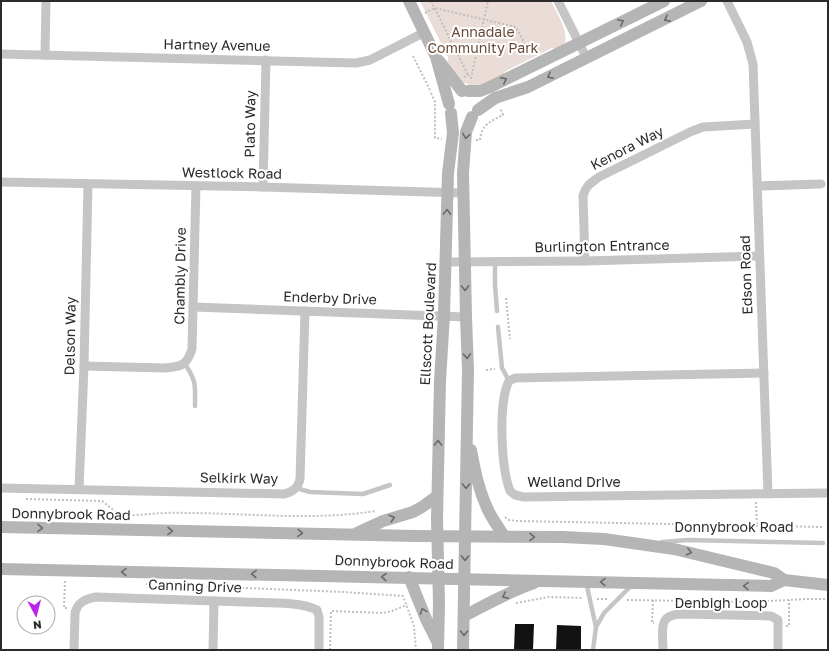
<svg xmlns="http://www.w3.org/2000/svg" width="829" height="651" font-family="'Golos Text',sans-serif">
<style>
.green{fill:#eaddd8}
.building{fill:#121212}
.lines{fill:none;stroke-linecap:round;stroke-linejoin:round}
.path{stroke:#bfbfbf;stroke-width:2;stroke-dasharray:2 2;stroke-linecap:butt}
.lane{stroke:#c5c5c5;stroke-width:4.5}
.street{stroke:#c5c5c5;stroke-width:9}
.secondary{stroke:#b5b5b5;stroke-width:12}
.oneway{stroke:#696969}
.labels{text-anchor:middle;stroke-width:4;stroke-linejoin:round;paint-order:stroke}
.park-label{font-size:14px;fill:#684938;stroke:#fff}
.street-label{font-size:14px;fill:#2b2b2b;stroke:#fff}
</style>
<rect width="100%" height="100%" fill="#fff"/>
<path class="green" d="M420 1H551C557 14 568 29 565 43L558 49 552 48 506 71C502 77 497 78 491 81 474 88 462 87 452 71 448 66 447 64 448 57Z"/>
<g class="building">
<path d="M515 624H534L533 650H514Z"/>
<path d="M557 625 581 626V650H556Z"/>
</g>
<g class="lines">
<g class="path">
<path d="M431 1 468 75"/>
<path d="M425 13 435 8 516 27 529 52"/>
<path d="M413 56 431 92"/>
<path d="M464 77 468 75 471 78 488 1"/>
<path d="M431 93 435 102V138L442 139"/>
<path d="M476 140H480C481 125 491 121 503 115L500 108"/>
<path d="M506 298 510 339"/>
<path d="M486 370 495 369"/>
<path d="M26 499 102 501 121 516C142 515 163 512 185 513 248 513 313 521 376 511"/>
<path d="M756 502 757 525"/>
<path d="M505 517 509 520 517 521 823 527"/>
<path d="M65 581 64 608H68"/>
<path d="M146 584 344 592 403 596 414 626 416 650"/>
<path d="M597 599H609"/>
<path d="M627 600 752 602 806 599H828"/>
<path d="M653 600 652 623H654"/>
<path d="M516 603 549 597 583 598"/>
<path d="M786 626H789V600"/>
<path d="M330 650 331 611 383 613 392 611 407 605"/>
</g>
<g class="lane">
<path d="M495 263V285L497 311"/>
<path d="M498 327 502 368 509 381"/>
<path d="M185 364C197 382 195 385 195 406"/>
<path d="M296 488 310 492 363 494 390 485"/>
<path d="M662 542 688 540 823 543"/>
<path d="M586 582 596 627"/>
<path d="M593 650 596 627 604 613 632 585"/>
</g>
<g class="street">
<path d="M558 1 587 59"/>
<path d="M727 1 747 42 753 64 768 494"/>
<path d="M1 54 356 63 370 60 425 32"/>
<path d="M45 55 46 1"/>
<path d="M1 182 263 187 463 193"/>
<path d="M758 186 821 184"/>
<path d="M263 187 266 60"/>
<path d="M585 261 583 196C586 185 591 183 599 177L690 132 703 127 755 124"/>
<path d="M446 262 585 261 759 256"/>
<path d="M193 307 466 317"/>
<path d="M84 366 164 368C180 367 187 366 192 349L196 186"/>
<path d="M764 373 515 378 509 381C498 403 501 467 510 491L515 495 524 497 828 493"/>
<path d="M1 488 284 494C293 492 298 488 300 479L305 311"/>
<path d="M79 489 84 366 88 184"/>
<path d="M74 650 75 613C78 602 85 599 96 597 145 599 195 600 245 602 264 603 300 601 317 610L319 617V650"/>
<path d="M213 650 214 601"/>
<path d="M663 650C663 630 657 614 683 614L771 616 778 620V650"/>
</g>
<g class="secondary">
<path d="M409 1 436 57 449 104"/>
<path d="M439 61 462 91"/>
<path d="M468 91H480L490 87 664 1"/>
<path d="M478 110 495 98 528 87 701 1"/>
<path d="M471 450C475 471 479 492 489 512 493 520 499 528 504 536"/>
<path d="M1 527 416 536 563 537 604 539 674 549 774 573 784 580 828 585"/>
<path d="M357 533 383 521 413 512 422 507 437 496"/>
<path d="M1 569 771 586 784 580"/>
<path d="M409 577 426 619 437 641"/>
<path d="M464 616C487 604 510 591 534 583"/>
<path d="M438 650 439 603 437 519 440 381 444 315 448 173 453 133 451 113"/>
<path d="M463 650 468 370 466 317 463 173 466 132 472 117"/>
</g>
</g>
<defs><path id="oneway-chevron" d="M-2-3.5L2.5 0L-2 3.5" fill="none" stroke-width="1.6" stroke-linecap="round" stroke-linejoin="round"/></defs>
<g class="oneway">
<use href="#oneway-chevron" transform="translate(667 19) rotate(153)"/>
<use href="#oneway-chevron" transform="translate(621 22) rotate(-26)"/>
<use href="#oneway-chevron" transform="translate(550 76) rotate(154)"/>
<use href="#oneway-chevron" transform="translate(504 80) rotate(-27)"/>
<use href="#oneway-chevron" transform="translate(466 136) rotate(99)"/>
<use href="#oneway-chevron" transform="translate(447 212) rotate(-89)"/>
<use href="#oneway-chevron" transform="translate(465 288) rotate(89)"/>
<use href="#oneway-chevron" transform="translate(467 356) rotate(87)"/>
<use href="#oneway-chevron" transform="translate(438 443) rotate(-89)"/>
<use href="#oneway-chevron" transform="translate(466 486) rotate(91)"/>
<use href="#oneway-chevron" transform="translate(392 518) rotate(-17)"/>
<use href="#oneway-chevron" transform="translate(40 528) rotate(1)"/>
<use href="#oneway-chevron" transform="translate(170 531) rotate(1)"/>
<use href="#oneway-chevron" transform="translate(300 533) rotate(1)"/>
<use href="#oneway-chevron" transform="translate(532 537) rotate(1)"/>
<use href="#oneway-chevron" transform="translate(689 552) rotate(12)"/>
<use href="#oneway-chevron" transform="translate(465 558) rotate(90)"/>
<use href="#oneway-chevron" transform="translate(124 572) rotate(-179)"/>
<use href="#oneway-chevron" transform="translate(254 574) rotate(-179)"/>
<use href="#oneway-chevron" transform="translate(384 577) rotate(-179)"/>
<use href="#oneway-chevron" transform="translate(603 582) rotate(-179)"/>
<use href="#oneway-chevron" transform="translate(746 586) rotate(-178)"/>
<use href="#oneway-chevron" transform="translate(505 596) rotate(155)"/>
<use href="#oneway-chevron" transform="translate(423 611) rotate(-110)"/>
<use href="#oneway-chevron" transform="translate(464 633) rotate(91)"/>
</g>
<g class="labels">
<g class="park-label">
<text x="483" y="37">Annadale<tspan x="483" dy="16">Community Park</tspan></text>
</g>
<g class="street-label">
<text transform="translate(217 45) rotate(1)" y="5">Hartney Avenue</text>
<text transform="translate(250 124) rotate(-89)" y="5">Plato Way</text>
<text transform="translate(627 148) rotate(-27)" y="5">Kenora Way</text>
<text transform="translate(232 173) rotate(1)" y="5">Westlock Road</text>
<text transform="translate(602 246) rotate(-1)" y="5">Burlington Entrance</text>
<text transform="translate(746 275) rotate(-92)" y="5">Edson Road</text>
<text transform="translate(180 276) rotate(-89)" y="5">Chambly Drive</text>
<text transform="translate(330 298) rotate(2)" y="5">Enderby Drive</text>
<text transform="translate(428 324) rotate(-87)" y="5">Ellscott Boulevard</text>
<text transform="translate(70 336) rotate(-89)" y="5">Delson Way</text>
<text transform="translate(239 478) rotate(1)" y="5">Selkirk Way</text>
<text x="574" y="487">Welland Drive</text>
<text transform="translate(71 514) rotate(1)" y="5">Donnybrook Road</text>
<text x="734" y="532">Donnybrook Road</text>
<text transform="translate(394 562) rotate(2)" y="5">Donnybrook Road</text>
<text transform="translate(195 586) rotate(2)" y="5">Canning Drive</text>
<text x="721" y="608">Denbigh Loop</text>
</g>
</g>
<rect width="829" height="651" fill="none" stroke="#2b2b2b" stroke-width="4"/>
<g transform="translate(36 615) rotate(173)"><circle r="19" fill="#ffffff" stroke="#aaaaaa"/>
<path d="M0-3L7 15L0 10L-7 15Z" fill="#bc24ec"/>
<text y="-6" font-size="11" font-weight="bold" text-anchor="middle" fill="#2b2b2b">N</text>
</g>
</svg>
